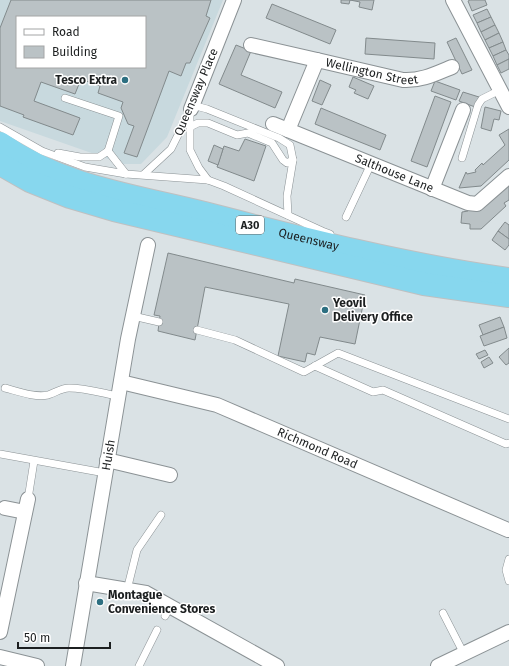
<svg xmlns="http://www.w3.org/2000/svg" width="509" height="666" font-family="'Fira Sans',sans-serif">
<style>
.built{fill:#c8d9de;fill-rule:evenodd}
.building{fill:#bac2c5;stroke:#828a8c;fill-rule:evenodd}
.lines{fill:none;stroke-linecap:round;stroke-linejoin:round}
.service-casing{stroke:#8b9295;stroke-width:8}
.minor-casing{stroke:#8b9295;stroke-width:16}
.trunk-casing{stroke:#bfc0c1;stroke-width:24}
.service{stroke:#fff;stroke-width:7}
.minor{stroke:#fff;stroke-width:14}
.trunk{stroke:#87d7ee;stroke-width:22}
.poi-dot{fill:#2d6f81;stroke:#fff;stroke-width:1.5}
.labels{text-anchor:middle;stroke-width:3;stroke-linejoin:round;paint-order:stroke}
.shield{fill:#fff;stroke:#606263;stroke-width:1}
.shield-label{font-size:11px;font-weight:bold;fill:#1c1f20}
.street-label{font-size:12px;fill:#1c1f20;stroke:#fff}
.poi-label{font-size:12px;font-weight:bold;fill:#1c1f20;stroke:#fff;text-anchor:start}
</style>
<rect width="100%" height="100%" fill="#dae2e5"/>
<path class="built" d="M0 0H223L167 137 141 164H123L0 121ZM17 17H145V67H17Z"/>
<g class="building">
<path d="M11 0H211L206 16 210 18 190 63H186L181 76 169 71 137 157 124 153 134 126 128 124 121 108 123 102 98 93 100 86 81 79 75 94 41 82 34 101 80 118 73 135 23 117 24 115 0 106V28ZM17 17H145V67H17Z"/>
<path d="M341 0H374L372 10 359 7 360 2 350 0 349 4 341 3Z"/>
<path d="M470 0H485L487 5 472 11 468 1Z"/>
<path d="M272 4 336 30 330 44 266 18Z"/>
<path d="M487 9 491 17 477 23 473 15Z"/>
<path d="M491 17 495 25 481 32 477 23Z"/>
<path d="M495 25 499 33 485 40 481 32Z"/>
<path d="M499 33 503 42 489 48 485 40Z"/>
<path d="M366 38 435 43 434 59 365 54Z"/>
<path d="M456 38 472 70 462 74 447 42Z"/>
<path d="M503 42 506 50 493 56 489 48Z"/>
<path d="M236 45 251 51 241 75 282 92 275 108 219 84Z"/>
<path d="M506 50 509 55V59L497 65 493 56Z"/>
<path d="M509 59V69L501 73 497 65Z"/>
<path d="M353 77 374 86 368 99 354 93 356 90 349 87Z"/>
<path d="M320 80 331 85 322 105 312 101Z"/>
<path d="M435 81 460 90 456 100 431 91Z"/>
<path d="M463 92 479 97 475 107 459 101Z"/>
<path d="M435 96 451 102 427 167 411 161Z"/>
<path d="M485 107 501 111 499 120 494 119 491 131 481 128Z"/>
<path d="M321 108 386 135 380 150 315 124Z"/>
<path d="M509 129V160L481 186 459 188 466 172 467 174 476 172 475 170 482 163 483 165 505 145 499 135Z"/>
<path d="M245 139 266 146 254 181 217 167 224 146 239 151Z"/>
<path d="M214 145 223 149 218 165 208 161Z"/>
<path d="M509 185V200L504 203 506 206 481 229H470V224L461 223 462 212 468 211V209L483 208Z"/>
<path d="M505 222 509 225V239L498 231Z"/>
<path d="M498 231 509 239V245L505 250 492 240Z"/>
<path d="M168 253 294 283 295 279 365 295 355 344 320 337 315 355 307 353 305 362 278 356 289 304 205 287 195 340 158 331 160 316 154 315Z"/>
<path d="M500 317 504 327 483 335 479 325Z"/>
<path d="M504 327 507 338 484 346 480 336Z"/>
<path d="M509 348V363L506 365 499 357Z"/>
<path d="M485 350 488 355 479 359 476 354Z"/>
<path d="M489 357 493 363 484 368 481 362Z"/>
</g>
<g class="lines">
<g class="service-casing">
<g id="service">
<path d="M65 98 119 116 108 151"/>
<path d="M190 111V150L199 168 208 180"/>
<path d="M0 127 42 151 85 167 126 174 208 180 224 186 322 231 330 234"/>
<path d="M190 127 198 123H208L237 135 248 133 272 143 283 160 287 163 293 160 290 145 279 138 207 109 192 105"/>
<path d="M58 153 80 157H99L108 151 126 174"/>
<path d="M462 158 478 105 482 99 500 90"/>
<path d="M144 174 171 149 191 109"/>
<path d="M288 215 287 196 293 160"/>
<path d="M346 217 371 164"/>
<path d="M133 316 159 322"/>
<path d="M197 330 235 340 304 372 338 353 509 419"/>
<path d="M315 366 373 392 383 390 506 444 509 443"/>
<path d="M5 388C17 391 35 398 48 395 55 393 61 388 69 388 85 388 102 393 118 396"/>
<path d="M0 454 105 473"/>
<path d="M28 499 34 461"/>
<path d="M509 559 506 570 509 581"/>
<path d="M127 590 137 550 161 515"/>
<path d="M443 613 464 654"/>
<path d="M165 616 170 607"/>
<path d="M139 666 157 630"/>
</g>
</g>
<g class="minor-casing">
<g id="minor">
<path d="M453 0 509 107"/>
<path d="M251 45 317 60"/>
<path d="M191 109 234 0"/>
<path id="s1" d="M273 124 468 203 477 204 509 176"/>
<path id="s2" d="M288 130 317 60 403 80C421 81 435 74 452 67"/>
<path d="M432 189 463 110"/>
<path id="s3" d="M121 382 217 405 508 530"/>
<path d="M107 460 170 475"/>
<path d="M5 508 25 512"/>
<path d="M86 583 146 593 277 666"/>
<path d="M0 632 28 499"/>
<path d="M0 657 37 666"/>
<path id="s4" d="M73 666 128 339 148 245"/>
<path d="M438 666 509 632"/>
</g>
</g>
<g class="trunk-casing">
<g id="trunk">
<path id="s5" d="M0 143C63 187 132 195 204 213 305 239 406 265 509 279"/>
<path d="M0 164 30 181 70 197 114 210 424 284 509 296"/>
</g>
</g>
<use href="#service" class="service"/>
<use href="#minor" class="minor"/>
<use href="#trunk" class="trunk"/>
</g>
<g class="poi-dot">
<circle cx="125" cy="80" r="4"/>
<circle cx="325" cy="310" r="4"/>
<circle cx="100" cy="602" r="4"/>
</g>
<g class="labels">
<rect class="shield" x="236" y="216" width="28" height="18" rx="3"/>
<g class="shield-label">
<text x="250" y="229">A30</text>
</g>
<g class="street-label">
<text dy="4" stroke="none"><textPath href="#s2" startOffset="132">Wellington Street</textPath></text>
<text transform="translate(196 92) rotate(-67)" y="4">Queensway Place</text>
<text dy="4" stroke="none"><textPath href="#s1" startOffset="131">Salthouse Lane</textPath></text>
<text dy="4" stroke="none"><textPath href="#s5" startOffset="325">Queensway</textPath></text>
<text dy="4" stroke="none"><textPath href="#s3" startOffset="208">Richmond Road</textPath></text>
<text dy="4" stroke="none"><textPath href="#s4" startOffset="214">Huish</textPath></text>
</g>
<g class="poi-label">
<text x="117" y="84" text-anchor="end">Tesco Extra</text>
<text x="333" y="307">Yeovil<tspan x="333" dy="14">Delivery Office</tspan></text>
<text x="108" y="599">Montague<tspan x="108" dy="14">Convenience Stores</tspan></text>
</g>
</g>
<rect x="16" y="16" width="130" height="52" fill="#ffffff" stroke="#a4a5a6"/>
<rect x="24" y="29" width="20" height="6" fill="#ffffff" stroke="#a4a5a6"/>
<text x="52" y="36" font-size="12" fill="#1c1f20">Road</text>
<rect x="24" y="46" width="20" height="12" fill="#bac2c5" stroke="#a4a5a6"/>
<text x="52" y="56" font-size="12" fill="#1c1f20">Building</text>
<path d="M18 642v6h92v-6" fill="none" stroke="#1c1f20" stroke-width="2"/>
<text x="24" y="642" font-size="12" fill="#1c1f20" stroke="#ffffff" stroke-width="3" paint-order="stroke">50 m</text>
</svg>
